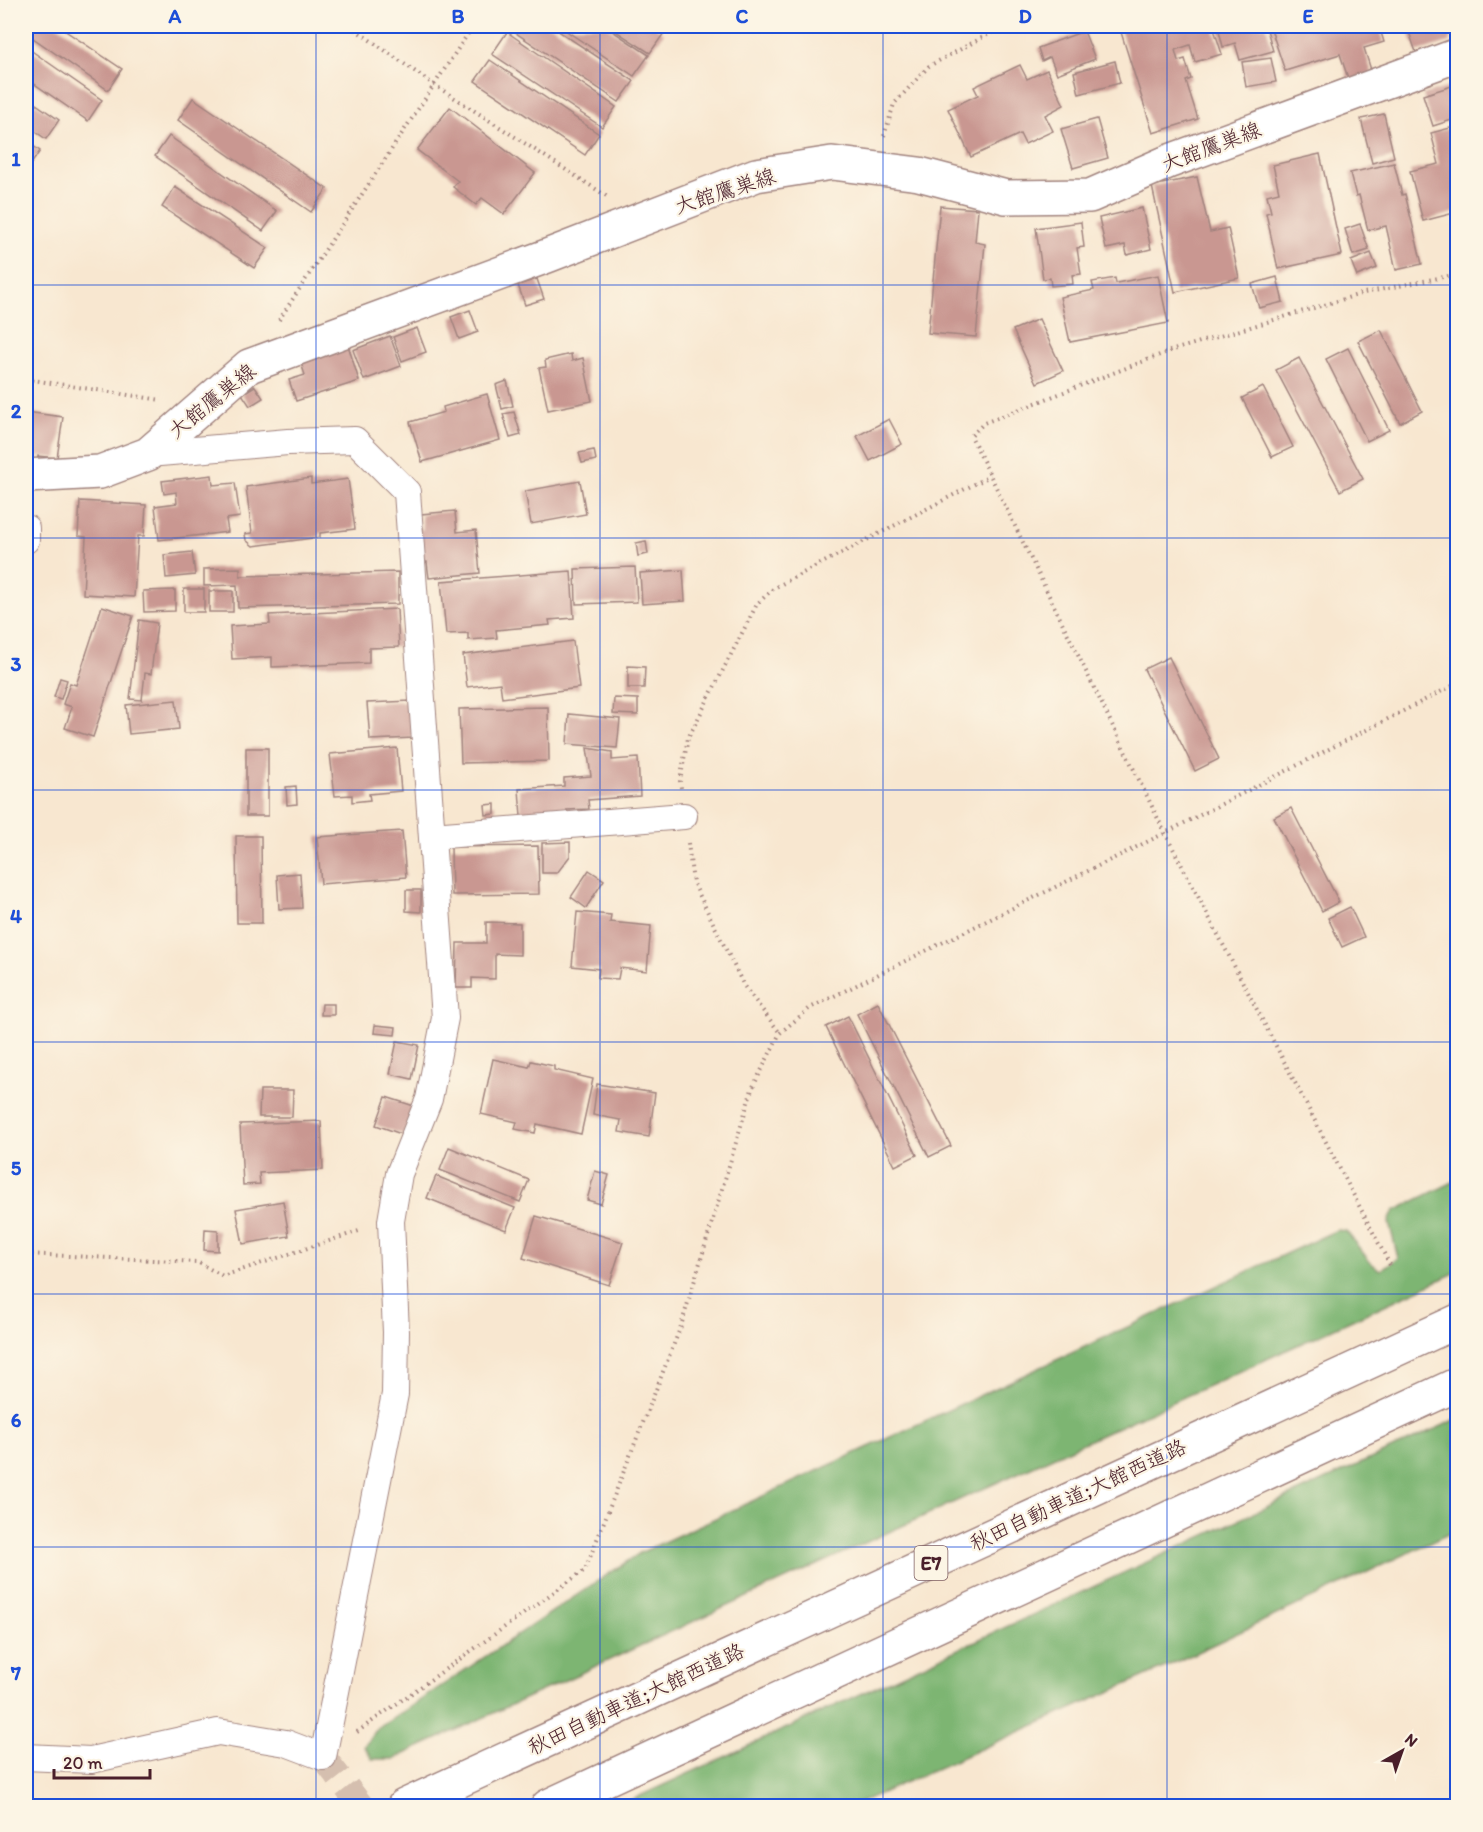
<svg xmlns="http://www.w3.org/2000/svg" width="1483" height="1832" font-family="Itim,'Klee One',sans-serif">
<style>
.forest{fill:#7db572;stroke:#646a4e;stroke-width:1.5}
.building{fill:#c99791}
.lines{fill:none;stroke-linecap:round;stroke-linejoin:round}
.minor-tunnel{stroke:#d5bfaf;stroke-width:26;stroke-dasharray:26 13;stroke-linecap:butt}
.minor-casing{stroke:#a1837e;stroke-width:28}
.secondary-casing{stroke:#a1837e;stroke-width:36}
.motorway-casing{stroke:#a1837e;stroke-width:36}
.path{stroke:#a1837e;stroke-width:4;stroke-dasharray:1.5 4.5;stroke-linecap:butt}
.minor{stroke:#fff;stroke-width:26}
.secondary{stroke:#fff;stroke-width:33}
.motorway{stroke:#fff;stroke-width:33}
.grid{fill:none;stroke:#1d4ed8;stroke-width:1.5;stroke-opacity:0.55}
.labels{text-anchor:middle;stroke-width:4.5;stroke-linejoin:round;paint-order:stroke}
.shield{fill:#fcf5e5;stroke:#7f5f63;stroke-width:1.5}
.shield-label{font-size:20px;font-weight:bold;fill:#4a1f2b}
.street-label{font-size:21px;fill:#4a1f2b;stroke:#fcf5e5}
.neatline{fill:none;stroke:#1d4ed8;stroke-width:2}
.grid-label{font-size:20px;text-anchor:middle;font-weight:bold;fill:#1d4ed8}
</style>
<rect width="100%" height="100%" fill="#fcf5e5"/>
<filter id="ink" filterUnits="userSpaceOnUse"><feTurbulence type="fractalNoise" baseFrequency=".0167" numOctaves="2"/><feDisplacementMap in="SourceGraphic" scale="12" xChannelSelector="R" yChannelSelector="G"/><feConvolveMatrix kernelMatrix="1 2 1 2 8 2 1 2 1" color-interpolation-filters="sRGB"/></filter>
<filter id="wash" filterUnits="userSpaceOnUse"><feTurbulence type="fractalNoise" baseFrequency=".008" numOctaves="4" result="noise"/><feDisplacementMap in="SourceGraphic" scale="24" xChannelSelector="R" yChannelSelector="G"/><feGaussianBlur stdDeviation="1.35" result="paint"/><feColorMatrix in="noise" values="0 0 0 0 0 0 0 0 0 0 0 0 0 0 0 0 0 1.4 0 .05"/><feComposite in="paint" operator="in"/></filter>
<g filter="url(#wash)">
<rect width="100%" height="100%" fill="#f8e7d0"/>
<g class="forest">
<path d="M1457 1180V1272L393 1759H372L364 1746 377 1729 640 1553 1337 1230 1346 1231 1370 1262 1380 1270 1398 1258 1389 1222 1394 1211Z"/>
<path d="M1457 1419 1458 1527 1453 1532 1161 1669 852 1806H618Z"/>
</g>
<g id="blocks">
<g class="building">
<path d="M26 26H58L122 69 108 90 26 33Z"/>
<path d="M512 26H551L634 81 619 102 510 29Z"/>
<path d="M559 26H605L649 55 634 76Z"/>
<path d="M608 26H654L664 33 650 53Z"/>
<path d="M1119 26H1213L1222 54 1195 62 1190 45 1175 50 1178 61 1185 59 1191 79 1186 81 1198 119 1153 133Z"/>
<path d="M1218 26H1266L1273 51 1240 60 1235 43 1223 47Z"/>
<path d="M1270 26H1379L1384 42 1364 48 1372 73 1349 81 1340 54 1285 71Z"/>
<path d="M1407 26H1454L1449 42 1416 52Z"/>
<path d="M1084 31 1095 59 1057 74 1050 57 1042 61 1038 48Z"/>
<path d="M507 32 616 107 602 127 492 54Z"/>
<path d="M26 47 102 100 88 121 26 78Z"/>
<path d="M1271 58 1276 82 1246 87 1242 62Z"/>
<path d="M490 60 599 134 585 155 475 81Z"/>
<path d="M1115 61 1120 83 1079 94 1074 72Z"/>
<path d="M1020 65 1027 79 1047 70 1064 105 1045 115 1053 131 1025 144 1020 134 971 157 948 109 978 95 974 87Z"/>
<path d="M1458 84V118L1433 126 1423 95Z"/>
<path d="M26 97 59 120 46 139 26 125Z"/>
<path d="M193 98 327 189 311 212 178 120Z"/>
<path d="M450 107 535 173 504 214 482 198 476 205 453 187 458 181 417 150Z"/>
<path d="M1384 114 1394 157 1372 163 1361 119Z"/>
<path d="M1097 119 1108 158 1073 168 1061 129Z"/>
<path d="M1458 126V212L1423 221 1410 171 1439 164 1431 133Z"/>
<path d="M169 136 277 211 263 231 155 156Z"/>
<path d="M26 141 40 151 27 170 26 169Z"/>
<path d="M1320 154 1342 255 1278 269 1266 213 1271 212 1267 195 1279 192 1273 165Z"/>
<path d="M1394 163 1402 195 1405 194 1422 264 1396 270 1386 226 1368 230 1359 195 1356 196 1350 173Z"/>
<path d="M1197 177 1210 232 1228 228 1239 278 1175 292 1152 186Z"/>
<path d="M175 187 268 248 254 268 162 207Z"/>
<path d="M940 206 978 209 975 242 985 244 976 337 928 333Z"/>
<path d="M1142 208 1151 249 1127 255 1125 245 1106 249 1099 218Z"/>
<path d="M1081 222 1084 247 1077 248 1081 274 1072 275 1073 284 1051 286 1050 278 1043 279 1036 228Z"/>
<path d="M1360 224 1369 250 1353 255 1345 229Z"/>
<path d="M1371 253 1377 268 1357 276 1351 261Z"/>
<path d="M1158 275 1168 323 1070 342 1060 297 1094 290 1092 282 1115 278 1116 283Z"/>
<path d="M1277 277 1283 302 1259 308 1252 284Z"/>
<path d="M537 279 544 299 525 305 518 285Z"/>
<path d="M470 310 478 332 459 339 451 317Z"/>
<path d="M1039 319 1063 371 1037 383 1013 330Z"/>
<path d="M417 328 426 352 402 361 393 337Z"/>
<path d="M1381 330 1422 411 1400 423 1358 341Z"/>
<path d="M390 336 401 366 364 380 353 350Z"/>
<path d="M348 345 359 381 296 401 289 380 305 375 300 360Z"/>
<path d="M1348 348 1389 430 1367 441 1326 359Z"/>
<path d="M571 354 572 361 583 358 592 401 548 410 539 368 546 367 545 360Z"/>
<path d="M1299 358 1363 479 1340 491 1276 370Z"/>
<path d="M507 381 513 406 502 409 496 385Z"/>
<path d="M255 386 263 398 250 406 242 394Z"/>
<path d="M1263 387 1293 447 1272 457 1242 398Z"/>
<path d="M487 394 500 440 422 462 410 422 444 412 443 407Z"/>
<path d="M26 412 63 417 57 458 38 456 36 466 26 465Z"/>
<path d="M514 412 521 435 510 438 503 414Z"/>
<path d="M889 419 902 444 870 461 857 436Z"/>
<path d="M594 450 596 460 582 463 579 453Z"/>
<path d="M212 475 213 485 235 483 240 517 226 519 228 532 159 540 155 506 177 503 176 492 164 494 162 481Z"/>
<path d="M311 478V484L348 479 355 529 320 533V537L253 546 246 540 245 534 252 533 246 487Z"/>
<path d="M580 481 586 514 531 524 525 491Z"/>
<path d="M80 501 146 505 144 536H138L134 597 83 594 86 537 78 536Z"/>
<path d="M455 511 457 532 476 530 480 573 429 578 427 562H420L416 530 423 529 421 514Z"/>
<path d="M646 541 648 554 638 556 636 543Z"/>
<path d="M192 552 195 575 166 578 164 555Z"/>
<path d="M635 567 637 602 576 604 575 569Z"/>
<path d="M240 568V576L398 572V604L238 608 237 585 204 586V569Z"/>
<path d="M683 570 685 601 642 604 640 573Z"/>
<path d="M571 571 574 618 549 620 550 625 496 630 497 638 468 640V633L446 634 441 581Z"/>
<rect x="184" y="589" width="20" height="23"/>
<path d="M175 590V611L144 612 143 591Z"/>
<rect x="209" y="591" width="24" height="21"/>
<path d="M102 606 133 616 93 737 65 728 72 707 63 704 70 683 76 685Z"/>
<path d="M397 609 399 647 369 648V663L272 667V657L232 659 230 626 270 624 269 615Z"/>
<path d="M139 620 157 623 151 674 145 673 142 700 130 699Z"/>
<path d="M573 641 579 688 502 698 500 683 467 687 463 655Z"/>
<path d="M1169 657 1219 759 1195 771 1144 669Z"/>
<path d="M628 666 645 667 644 688H628Z"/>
<path d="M60 678 67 680 61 699 54 697Z"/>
<path d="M614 698 638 699V715L613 714Z"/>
<path d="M176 700 179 729 129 734 126 705Z"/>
<path d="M411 701 413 738 370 740 367 703Z"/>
<path d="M548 707 549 761 461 763 459 709Z"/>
<path d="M569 714 620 719 617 748 567 744Z"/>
<rect x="246" y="748" width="22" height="68"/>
<path d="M397 748 401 791 369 794 370 800 352 802V795L335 796 330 754Z"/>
<path d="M587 748 612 752V760L638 758 640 796 588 800 589 809 567 810V814L521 817 519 789 564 786V778L591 776Z"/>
<path d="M296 786 297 804 287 805 286 787Z"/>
<path d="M495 804V814L486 815 485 805Z"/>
<path d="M1291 808 1339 902 1322 911 1274 817Z"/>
<path d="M402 831 406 877 321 884 317 837Z"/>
<path d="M236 836H261L262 923H237Z"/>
<path d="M570 842V856L557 873H542V843Z"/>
<path d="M538 846 539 894 452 895 451 847Z"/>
<path d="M589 870 604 880 586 908 571 897Z"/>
<path d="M300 873 302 908 279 909 277 875Z"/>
<path d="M406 890H421V912L406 911Z"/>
<path d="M1350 907 1364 937 1342 947 1328 918Z"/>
<path d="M577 912 611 915 610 922 651 926 647 971 620 968 618 979 598 978 599 969 572 966Z"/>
<path d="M486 922 520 923V955L495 954V979L472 978V988H456L457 943H486Z"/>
<path d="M878 1003 951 1146 929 1157 857 1014Z"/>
<path d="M322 1004H334V1015H321Z"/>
<path d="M848 1016 917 1155 895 1166 826 1027Z"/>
<path d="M375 1025 396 1027 395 1035 374 1033Z"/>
<path d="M397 1041 419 1045 412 1079 390 1074Z"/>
<path d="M493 1059 529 1067 531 1061 554 1066V1070L593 1079 581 1134 537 1124 535 1133 515 1129 517 1122 481 1114Z"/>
<path d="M597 1084 655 1093 649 1137 619 1132 621 1120 593 1115Z"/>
<path d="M260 1090H293L292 1117H259Z"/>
<path d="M386 1097 414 1106 404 1135 376 1125Z"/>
<path d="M321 1121 323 1170 259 1173 260 1184 243 1185 240 1124Z"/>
<path d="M449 1147 529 1180 520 1202 440 1170Z"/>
<path d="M595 1171 609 1175 601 1204 587 1200Z"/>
<path d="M436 1176 515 1208 506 1230 427 1198Z"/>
<path d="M283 1201 289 1236 243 1244 236 1209Z"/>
<path d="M536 1216 623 1242 609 1285 523 1258Z"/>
<path d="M205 1229 218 1230V1251L204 1250Z"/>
</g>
</g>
</g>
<g filter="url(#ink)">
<use href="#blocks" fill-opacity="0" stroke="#a1837e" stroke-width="1.5"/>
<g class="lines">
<path class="minor-tunnel" d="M323 1757 361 1806"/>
<g class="minor-casing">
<g id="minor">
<path d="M26 528V540"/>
<path d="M432 836 684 816"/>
<path d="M26 1757 91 1760 218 1732 286 1743 323 1757 395 1394 396 1332 391 1221 399 1174 429 1099 445 1018 407 492 355 440 288 442 148 454"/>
</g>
</g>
<g class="secondary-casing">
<path id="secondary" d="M26 476 100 472 148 454 249 366 547 256 756 175 832 163 919 174 1006 197 1090 196 1170 161 1458 55"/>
</g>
<g class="motorway-casing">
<g id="motorway">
<path d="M404 1806 1458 1321"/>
<path d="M548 1806 1458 1384"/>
</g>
</g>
<g class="path">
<path d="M350 26 433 84 608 197"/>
<path d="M884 136 894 104 929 66 1004 26"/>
<path d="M279 320 473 26"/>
<path d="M26 379 161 400"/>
<path d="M681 788 680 781 688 738 757 604 774 588 990 476"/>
<path d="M688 843 693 882 744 986 780 1033"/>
<path d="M26 1254 197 1262 223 1276 362 1230"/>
<path d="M1390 1265 1165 833 971 436 984 423 1170 351 1364 293 1458 274"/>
<path d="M357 1732 585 1570 681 1326 752 1089 780 1033 810 1008 1165 833 1458 683"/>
</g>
<use href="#minor" class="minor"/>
<use href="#secondary" class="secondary"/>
<use href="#motorway" class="motorway"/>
</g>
</g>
<path class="grid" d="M316 26V1806M600 26V1806M883 26V1806M1167 26V1806M26 285H1458M26 538H1458M26 790H1458M26 1042H1458M26 1294H1458M26 1547H1458"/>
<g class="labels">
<rect class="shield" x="914.5" y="1546" width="33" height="34" rx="4.5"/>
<g class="shield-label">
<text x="931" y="1570">E7</text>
</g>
<g class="street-label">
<text transform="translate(1211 147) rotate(-21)" y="7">大館鷹巣線</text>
<text transform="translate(725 191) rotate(-18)" y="7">大館鷹巣線</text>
<text transform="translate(212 401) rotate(-39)" y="7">大館鷹巣線</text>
<text transform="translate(1078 1495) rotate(-25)" y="7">秋田自動車道;大館西道路</text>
<text transform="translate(636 1699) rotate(-25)" y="7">秋田自動車道;大館西道路</text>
</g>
</g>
<rect width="1483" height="1832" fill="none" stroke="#fcf5e5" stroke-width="66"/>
<g transform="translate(1402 1751) rotate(40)" stroke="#fcf5e5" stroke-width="4.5" paint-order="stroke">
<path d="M0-4.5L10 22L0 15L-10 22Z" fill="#4a1f2b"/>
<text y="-9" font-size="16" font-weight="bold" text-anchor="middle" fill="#4a1f2b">N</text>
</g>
<path d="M54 1769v9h96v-9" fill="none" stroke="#4a1f2b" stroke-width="3"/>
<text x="63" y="1769" font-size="18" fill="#4a1f2b" stroke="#fcf5e5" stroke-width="4.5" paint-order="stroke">20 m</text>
<rect x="33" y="33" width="1417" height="1766" class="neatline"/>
<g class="grid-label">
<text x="175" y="23">A</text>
<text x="458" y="23">B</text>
<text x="742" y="23">C</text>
<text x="1025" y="23">D</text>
<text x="1308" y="23">E</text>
<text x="16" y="166">1</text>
<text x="16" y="418">2</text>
<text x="16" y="671">3</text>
<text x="16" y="923">4</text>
<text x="16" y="1175">5</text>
<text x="16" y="1427">6</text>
<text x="16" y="1680">7</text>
</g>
</svg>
